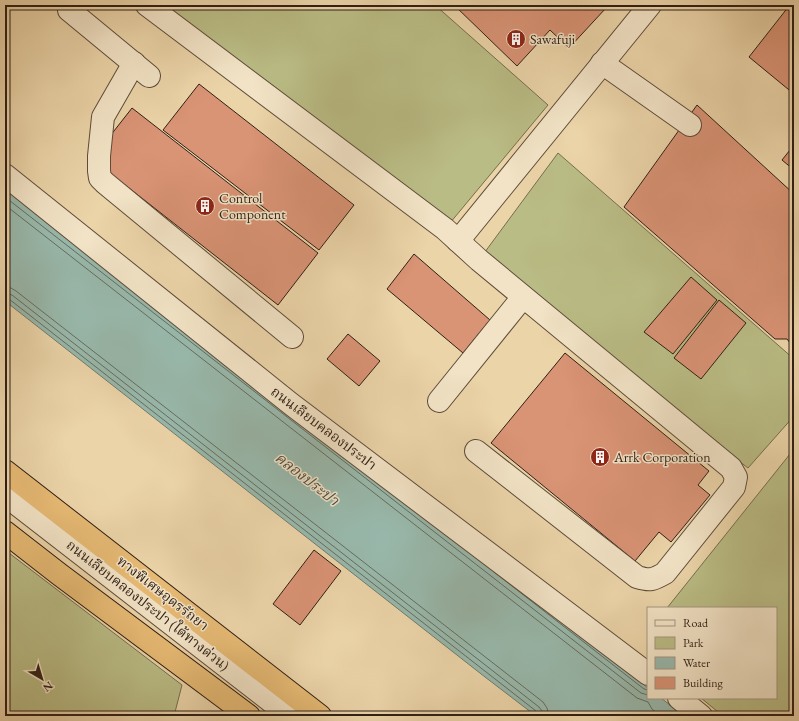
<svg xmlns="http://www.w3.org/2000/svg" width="799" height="721" font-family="'EB Garamond','Noto Serif Thai',serif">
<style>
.green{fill:#babc85;stroke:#746e4e}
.water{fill:#98b8ab;stroke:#6e7b6f}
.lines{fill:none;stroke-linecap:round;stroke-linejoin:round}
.shore{stroke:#646c60;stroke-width:1}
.building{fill:#d99375;stroke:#2f1f16}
.minor-casing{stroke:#5e4c3a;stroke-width:24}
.highway-casing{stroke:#2f1f16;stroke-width:24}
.minor{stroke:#f2e3c6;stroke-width:22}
.highway{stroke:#e6ba74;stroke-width:22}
.labels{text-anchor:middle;stroke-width:3;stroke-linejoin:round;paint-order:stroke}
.poi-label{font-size:14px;fill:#2f1f16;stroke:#f2e3c6;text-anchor:start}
.street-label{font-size:14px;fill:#2f1f16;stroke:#f2e3c6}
.water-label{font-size:15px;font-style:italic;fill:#4e4d43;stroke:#f2e3c6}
</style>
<rect width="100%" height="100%" fill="#ebd4a8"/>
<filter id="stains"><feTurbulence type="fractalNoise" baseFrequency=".005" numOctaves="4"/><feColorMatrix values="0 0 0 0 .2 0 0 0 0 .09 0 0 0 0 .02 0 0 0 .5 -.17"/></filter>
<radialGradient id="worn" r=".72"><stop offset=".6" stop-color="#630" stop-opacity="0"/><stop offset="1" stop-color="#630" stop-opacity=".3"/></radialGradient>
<g class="green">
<path d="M147 5H435L548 105 445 229Z"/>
<path d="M558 153 794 359V416L748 468 479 260Z"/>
<path d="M794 449V716H723L701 698H776V608H667Z"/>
<path d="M5 550 182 685 174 716H9L5 697Z"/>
</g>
<path class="water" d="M5 186 648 688V698H661L684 716H536L485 677 5 301Z"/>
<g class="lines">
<g class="shore">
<path d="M5 197 641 693 648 695"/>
<path d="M5 205 637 698 648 702 652 709 660 716"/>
<path d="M5 287 11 288 16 291 543 702 547 708 549 716"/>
<path d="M5 293 12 295 539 707 542 711 543 716"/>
<path d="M5 298 9 299 536 711 538 716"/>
<path d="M494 572 644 689 648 690"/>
</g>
</g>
<g class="building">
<path d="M454 5H603L606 8 569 48 550 30 517 66Z"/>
<path d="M789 6 794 10V94L749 57Z"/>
<path d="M199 84 354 205 319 250 163 130Z"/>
<path d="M697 105 794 194V348L787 339H775L624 207Z"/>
<path d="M132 108 318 253 278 305 92 159Z"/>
<path d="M794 145V170L782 160Z"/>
<path d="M414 254 490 320 463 353 387 289Z"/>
<path d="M691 277 717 300 673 354 644 332Z"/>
<path d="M719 300 746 323 701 379 674 358Z"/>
<path d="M348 334 380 361 359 386 327 359Z"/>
<path d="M565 353 709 471 698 485 710 495 671 542 659 532 635 561 491 443Z"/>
<path d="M314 550 341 571 300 625 273 604Z"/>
</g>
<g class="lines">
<g class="minor-casing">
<g id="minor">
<path d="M147 5 445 229 479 260 731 468 736 477 734 487 665 573C653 580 650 581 637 577L476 451"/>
<path d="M69 10 149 76"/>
<path d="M134 63 103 117 99 156V171L100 178 105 183 292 337"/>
<path d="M602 63 690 125"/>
<path d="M5 175 291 404 648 674"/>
<path d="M458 241 650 5"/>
<path d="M439 401 523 297"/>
<path d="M5 495 290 716"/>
<path d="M679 698 701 716"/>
</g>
</g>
<g class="highway-casing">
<g id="highway">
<path d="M5 471 320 716"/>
<path d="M5 532 59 574 249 716"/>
</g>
</g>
<use href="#minor" class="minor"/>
<use href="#highway" class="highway"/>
</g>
<defs>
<g id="building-disc" transform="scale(1)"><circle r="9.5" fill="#8f2418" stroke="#f2e3c6"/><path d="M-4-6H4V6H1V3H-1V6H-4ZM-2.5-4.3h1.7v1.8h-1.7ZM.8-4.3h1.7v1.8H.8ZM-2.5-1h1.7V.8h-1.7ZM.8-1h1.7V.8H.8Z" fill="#fff"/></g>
</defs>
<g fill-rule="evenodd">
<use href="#building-disc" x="516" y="39"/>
<use href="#building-disc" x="205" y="206"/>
<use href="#building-disc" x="600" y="457"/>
</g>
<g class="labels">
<g class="poi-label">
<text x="530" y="44">Sawafuji</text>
<text x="219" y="203">Control<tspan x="219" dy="16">Component</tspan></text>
<text x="614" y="462">Arrk Corporation</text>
</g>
<g class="street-label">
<text transform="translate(324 428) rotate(37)" y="5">ถนนเลียบคลองประปา</text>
<text transform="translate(163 593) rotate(38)" y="5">ทางพิเศษอุดรรัถยา</text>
<text transform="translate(148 605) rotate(38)" y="5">ถนนเลียบคลองประปา (ใต้ทางด่วน)</text>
</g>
<g class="water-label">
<text transform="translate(307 479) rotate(38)" y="5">คลองประปา</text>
</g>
</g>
<rect width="799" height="721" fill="none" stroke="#ebd4a8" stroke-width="20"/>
<rect x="6" y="6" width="787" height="709" fill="none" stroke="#2f1f16" stroke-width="2"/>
<rect x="10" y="10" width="779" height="701" fill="none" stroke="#2f1f16"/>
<rect x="647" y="607" width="130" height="92" fill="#f2e3c6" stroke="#a49580"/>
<rect x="655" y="620" width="20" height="6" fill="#f2e3c6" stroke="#a49580"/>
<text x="683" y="627" font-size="12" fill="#2f1f16">Road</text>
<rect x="655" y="637" width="20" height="12" fill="#babc85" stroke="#a49580"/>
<text x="683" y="647" font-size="12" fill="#2f1f16">Park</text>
<rect x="655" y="657" width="20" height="12" fill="#98b8ab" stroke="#a49580"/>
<text x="683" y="667" font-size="12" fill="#2f1f16">Water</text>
<rect x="655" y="677" width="20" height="12" fill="#d99375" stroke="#a49580"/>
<text x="683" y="687" font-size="12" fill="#2f1f16">Building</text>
<g transform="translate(42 679) rotate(142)" stroke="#f2e3c6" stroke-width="3" paint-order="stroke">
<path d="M0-3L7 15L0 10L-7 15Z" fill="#2f1f16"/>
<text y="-6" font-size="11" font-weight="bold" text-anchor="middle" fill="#2f1f16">N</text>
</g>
<rect width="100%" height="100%" filter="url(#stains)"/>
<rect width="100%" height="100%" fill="url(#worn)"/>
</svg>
